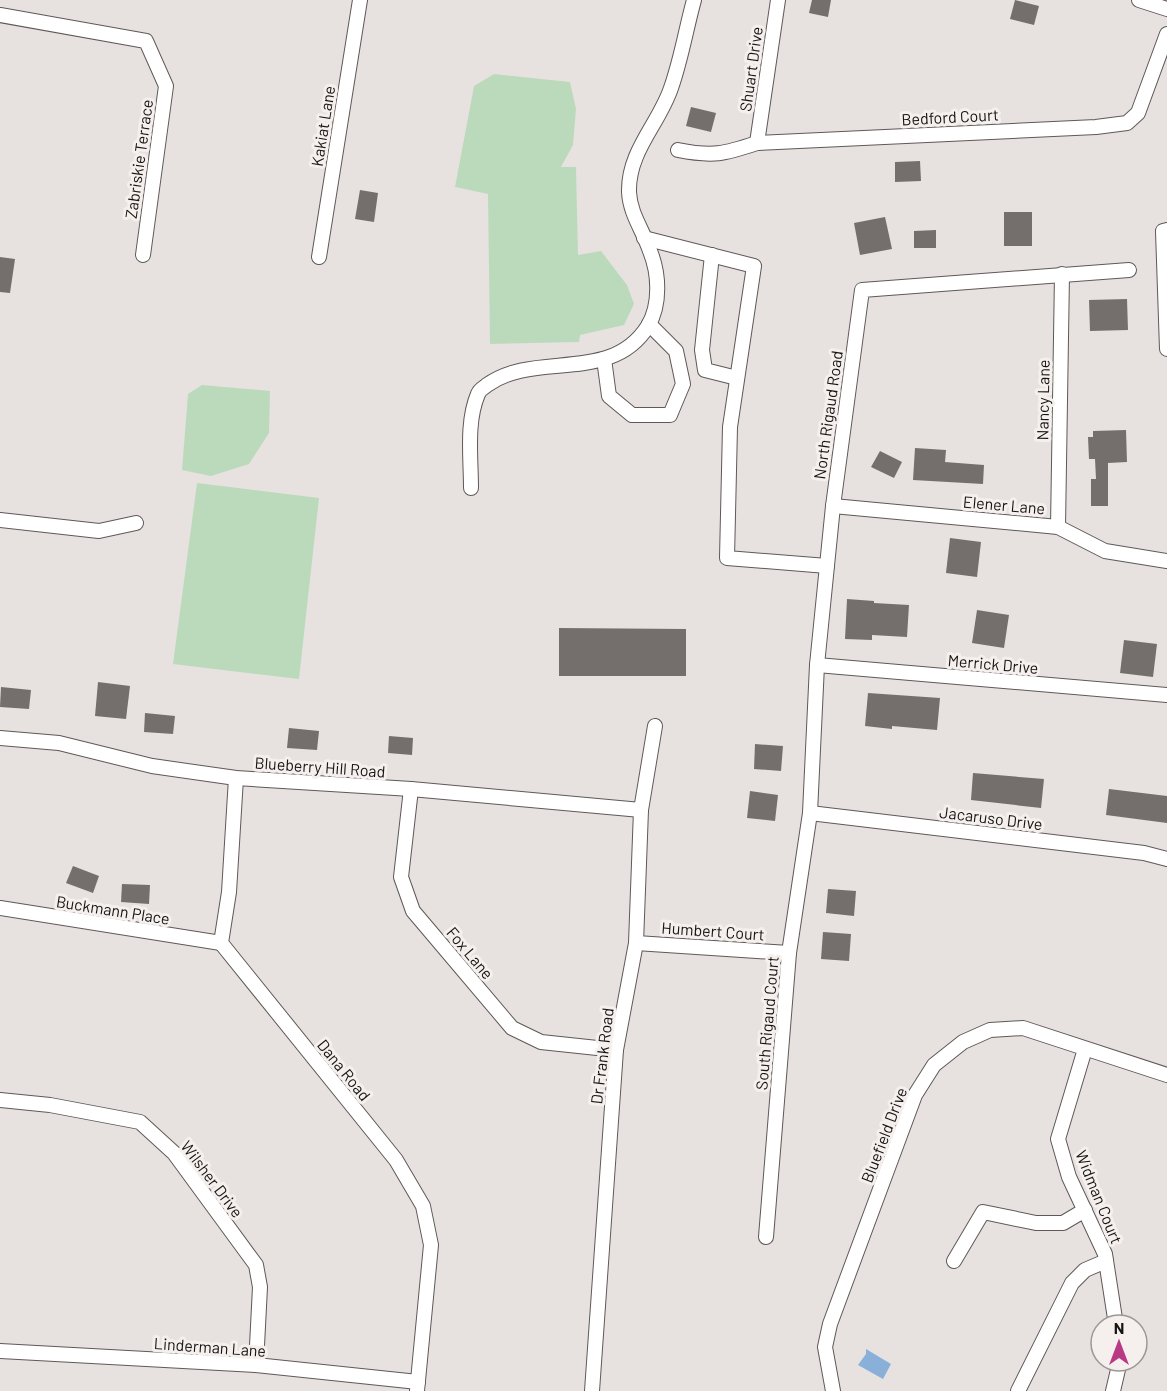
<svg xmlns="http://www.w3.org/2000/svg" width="1167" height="1391" font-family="Barlow,sans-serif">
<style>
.green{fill:#bbdabc}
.water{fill:#89b0d9}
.building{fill:#746f6d}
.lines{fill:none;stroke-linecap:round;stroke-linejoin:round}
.minor-casing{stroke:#5e5957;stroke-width:16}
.minor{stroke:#fff;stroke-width:14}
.labels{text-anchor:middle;stroke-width:6;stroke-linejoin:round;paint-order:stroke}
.street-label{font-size:16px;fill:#151413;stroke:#f5f0ed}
</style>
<rect width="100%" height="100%" fill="#e7e2e0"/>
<g class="green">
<path d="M494 74 570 82 576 109 573 145 561 167H576L578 255 601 251 627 285 634 304 624 325 580 335 579 342 490 344 488 194 455 187 474 86Z"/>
<path d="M202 385 270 391 269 433 249 464 211 476 182 470 188 394Z"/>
<path d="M197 483 319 498 299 679 173 664Z"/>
</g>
<path class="water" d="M866 1349 891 1364 883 1379 858 1365 866 1354Z"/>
<g class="building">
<path d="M812 0H831L828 17 809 13Z"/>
<path d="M1015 0 1039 6 1034 25 1010 19Z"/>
<path d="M691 107 716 113 711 132 686 126Z"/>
<path d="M920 161 921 181 895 182V162Z"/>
<path d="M360 190 378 193 374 222 355 219Z"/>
<rect x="1004" y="212" width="28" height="34"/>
<path d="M885 217 892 249 860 255 854 223Z"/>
<path d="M936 230V248H914V231Z"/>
<path d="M0 257 15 259 10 293 0 292Z"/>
<path d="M1127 299 1128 330 1090 331 1089 300Z"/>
<path d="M1126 430 1127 462 1108 463V506H1091V479H1096L1095 459H1089L1088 437H1093V431Z"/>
<path d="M915 448 946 450 945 462 984 465 983 484 913 480Z"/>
<path d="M880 451 902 462 894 478 871 467Z"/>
<path d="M950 538 981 542 977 577 946 573Z"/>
<path d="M847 599 874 601V603L909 605 907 637 872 635V640L845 639Z"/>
<path d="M977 610 1009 615 1004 648 972 643Z"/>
<path d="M559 628 686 629V676H559Z"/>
<path d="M1124 640 1157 644 1153 677 1120 673Z"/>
<path d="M98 682 130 686 126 719 95 716Z"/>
<path d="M1 687 31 690 29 709 0 707Z"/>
<path d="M868 693 940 698 937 730 892 726V729L865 726Z"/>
<path d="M145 713 175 716 173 734 144 732Z"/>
<path d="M289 728 319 731 317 750 287 748Z"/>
<path d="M389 736 413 738 412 755 388 753Z"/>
<path d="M755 744 783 746 781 771 754 769Z"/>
<path d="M973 773 1044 779 1041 808 971 800Z"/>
<path d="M1109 789 1167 796V823L1106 815Z"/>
<path d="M750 791 778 795 775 821 747 818Z"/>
<path d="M73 866 99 876 93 893 66 883Z"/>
<path d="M122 884 150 885 149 904 121 902Z"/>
<path d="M828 889 856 891 854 916 826 913Z"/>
<path d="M823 932 851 934 849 961 821 959Z"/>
</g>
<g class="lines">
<g class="minor-casing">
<g id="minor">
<path d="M1139 0 1167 9"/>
<path d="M0 15 146 41 166 86 143 255"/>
<path d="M757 143 778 0"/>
<path d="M678 150C713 157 724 154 757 143L1096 127 1127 123 1138 113 1167 34"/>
<path d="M1167 230 1163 231 1167 349"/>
<path d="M644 238 754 266 730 427 727 558 827 566"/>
<path d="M712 255 702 350 705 370 737 378"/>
<path d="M319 257 360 0"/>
<path d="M604 359 609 396 632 415H670L683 384 676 351 649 324"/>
<path d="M471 488C471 458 466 422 478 394 480 389 484 388 487 385 535 350 611 385 648 326 661 304 659 273 650 251 643 230 630 214 629 192 628 151 659 124 671 88 681 60 686 29 694 0"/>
<path d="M833 506 1058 527 1105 551 1167 561"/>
<path d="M0 520 99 531 136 523"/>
<path d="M1058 527 1062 274"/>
<path d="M817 665 1167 695"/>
<path d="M0 738 59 743 152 766 236 778 411 789 641 810"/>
<path d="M236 778 229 892 221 943 396 1160 423 1206 431 1245 417 1391"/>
<path d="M411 789 401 877 413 911 512 1028 541 1042 616 1050"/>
<path d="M810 813 1144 853 1167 859"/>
<path d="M0 908 221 943"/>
<path d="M636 943 789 953"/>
<path d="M1085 1049 1058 1139 1069 1177 1105 1254 1116 1325"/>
<path d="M0 1100 50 1105 140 1122 174 1153 256 1265 260 1287 256 1365"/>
<path d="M766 1237 789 953 810 813 817 665 833 506 862 290 1129 270"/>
<path d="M954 1261 983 1212 1036 1223H1063L1085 1210"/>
<path d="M0 1351 256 1365 418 1382"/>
<path d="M592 1391 616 1050 636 943 641 810 655 726"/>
<path d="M833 1391 825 1347 830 1324 915 1095 934 1065 963 1042 990 1030 1023 1028 1167 1075"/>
<path d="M1018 1391 1072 1283 1085 1270 1106 1261"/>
<path d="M1113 1391 1120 1361"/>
</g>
</g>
<use href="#minor" class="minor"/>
</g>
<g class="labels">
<g class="street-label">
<text transform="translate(751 69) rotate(-82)" y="6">Shuart Drive</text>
<text transform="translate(950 117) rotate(-3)" y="6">Bedford Court</text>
<text transform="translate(323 126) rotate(-81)" y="6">Kakiat Lane</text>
<text transform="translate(139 159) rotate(-82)" y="6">Zabriskie Terrace</text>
<text transform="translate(1043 400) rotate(-89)" y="6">Nancy Lane</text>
<text transform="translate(828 415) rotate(-82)" y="6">North Rigaud Road</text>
<text transform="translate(1004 505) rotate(5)" y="6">Elener Lane</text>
<text transform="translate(993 664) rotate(5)" y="6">Merrick Drive</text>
<text transform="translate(320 767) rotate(4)" y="6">Blueberry Hill Road</text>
<text transform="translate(991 818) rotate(7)" y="6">Jacaruso Drive</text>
<text transform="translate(113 910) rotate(9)" y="6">Buckmann Place</text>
<text transform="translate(713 931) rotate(4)" y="6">Humbert Court</text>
<text transform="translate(470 953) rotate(50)" y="6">Fox Lane</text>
<text transform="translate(767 1023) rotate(-85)" y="6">South Rigaud Court</text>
<text transform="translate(602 1056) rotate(-83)" y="6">Dr Frank Road</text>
<text transform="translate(344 1070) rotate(51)" y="6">Dana Road</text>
<text transform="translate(884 1135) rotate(-69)" y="6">Bluefield Drive</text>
<text transform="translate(212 1179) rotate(53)" y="6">Wilsher Drive</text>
<text transform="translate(1099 1197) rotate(68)" y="6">Widman Court</text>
<text transform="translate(210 1347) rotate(4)" y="6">Linderman Lane</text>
</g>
</g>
<g transform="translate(1119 1343)"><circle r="28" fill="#f5f0ed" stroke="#9b9896" stroke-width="1.5"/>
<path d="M0-4.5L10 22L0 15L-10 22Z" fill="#ba3984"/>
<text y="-9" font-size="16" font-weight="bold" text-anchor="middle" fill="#151413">N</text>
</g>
</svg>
